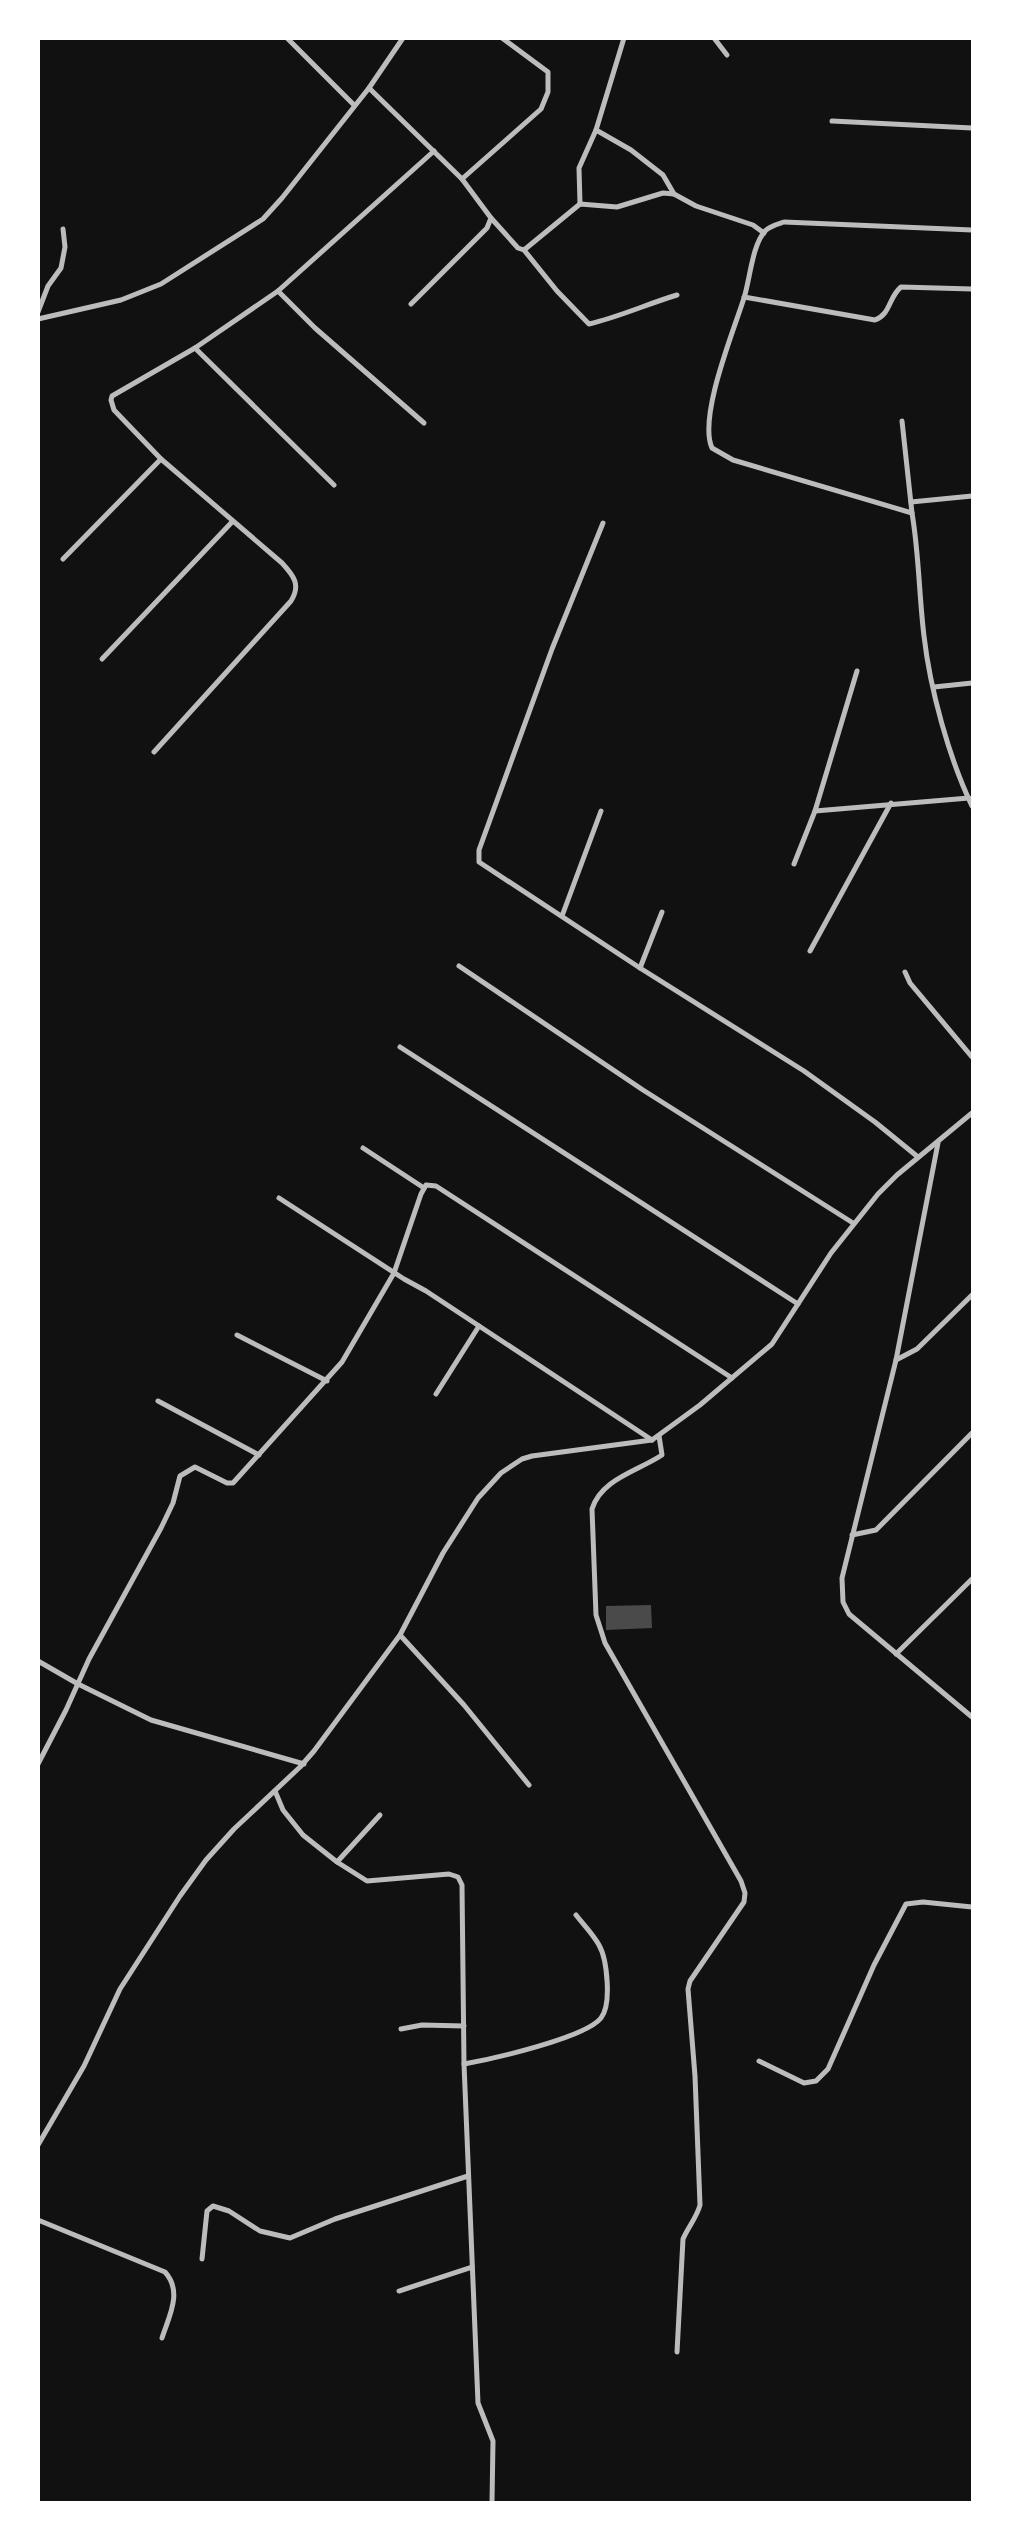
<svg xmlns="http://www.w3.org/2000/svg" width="1011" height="2541" font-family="'IBM Plex Sans',sans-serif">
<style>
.building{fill:#4a4a4a}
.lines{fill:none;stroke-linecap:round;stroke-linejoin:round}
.minor{stroke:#bcbcbc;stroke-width:5}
</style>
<rect width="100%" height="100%" fill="#111"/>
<path class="building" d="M651 1605 652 1628 606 1630V1606Z"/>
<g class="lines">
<g class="minor">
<path d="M287 38 354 105"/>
<path d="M714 38 727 55"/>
<path d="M369 88 462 179 491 218 487 228 411 304"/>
<path d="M832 121 972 128"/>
<path d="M596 130 631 150 663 175 674 194"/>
<path d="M462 179 541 109 548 92V72L502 38"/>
<path d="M580 204 579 168 596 130 624 38"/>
<path d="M491 218 518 248 524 250 580 204 617 207 663 193 674 194 696 206 753 225 764 233"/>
<path d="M972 230 784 222C778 224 770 226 765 231 752 246 750 279 744 298 734 330 698 417 712 448L733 460 912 513C919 554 919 595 924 636 930 689 949 758 972 806"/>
<path d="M524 250 557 291 589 324C619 317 647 304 677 295"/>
<path d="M278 291 315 328 424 423"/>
<path d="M744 297 875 320C891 314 888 298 901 287L972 289"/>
<path d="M38 312 48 286 61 268 65 247 63 229"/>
<path d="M38 319 121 300 161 284 263 219 282 198 369 88 403 38"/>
<path d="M195 348 334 485"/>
<path d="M902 421 912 513"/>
<path d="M911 502 972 496"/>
<path d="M603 523 552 649 479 850V862L640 968 804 1071 875 1122 918 1157"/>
<path d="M63 559 161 459"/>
<path d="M102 659 232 522"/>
<path d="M934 687 972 683"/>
<path d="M154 752 291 601C301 585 294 576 282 563L161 459 114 410 111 400 112 396 195 348 278 291 434 151"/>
<path d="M815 811 857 671"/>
<path d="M794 864 815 811 969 798"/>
<path d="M562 916 601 811"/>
<path d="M810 951 891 803"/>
<path d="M459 966 643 1090 853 1223"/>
<path d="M640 968 662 912"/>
<path d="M905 972 910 983 972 1057"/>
<path d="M400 1047 798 1304"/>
<path d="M938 1143 896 1360 842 1578 843 1602 849 1614 972 1717"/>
<path d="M363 1148 424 1188"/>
<path d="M279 1198 404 1279 426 1291 652 1440"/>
<path d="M237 1335 327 1381"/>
<path d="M896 1360 917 1349 972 1295"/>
<path d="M436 1394 479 1326"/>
<path d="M158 1401 259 1455"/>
<path d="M659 1436 662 1455C638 1471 601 1479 592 1509L596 1615 605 1643 741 1881 745 1893 744 1902 690 1981 688 1989 695 2076 700 2205C697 2217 688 2227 683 2239L677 2352"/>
<path d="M852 1535 876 1530 972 1433"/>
<path d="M400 1635 464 1705 529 1785"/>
<path d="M896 1654 972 1579"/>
<path d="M38 1661 78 1684 151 1720 304 1764"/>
<path d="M38 1764 66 1710 89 1659 161 1528 173 1503 180 1476 195 1467 227 1483H233L342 1362 394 1273 421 1194 426 1185 436 1186 732 1378"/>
<path d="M275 1791 283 1810 303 1835 337 1862 367 1881 449 1874 458 1877 462 1885 464 2064 478 2403 493 2441 492 2502"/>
<path d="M337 1862 380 1815"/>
<path d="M401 2029 422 2025 464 2026"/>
<path d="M759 2061 804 2083 816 2081 828 2069 874 1965 906 1904 923 1902 972 1907"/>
<path d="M464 2064C492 2059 585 2038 601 2018 612 2004 607 1959 599 1945 593 1934 583 1924 576 1915"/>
<path d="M38 2145 84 2066 120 1989 180 1896 206 1860 234 1829 300 1767 314 1751 400 1635 443 1553 478 1498 501 1473 522 1459 532 1456 652 1440 700 1405 772 1344 831 1253 878 1194 897 1175 972 1113"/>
<path d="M38 2220 165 2272C183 2292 169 2316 162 2338"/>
<path d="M202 2259 207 2211 213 2206 229 2211 260 2231 290 2238 335 2219 468 2176"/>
<path d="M399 2291 472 2267"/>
</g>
</g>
<rect width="1011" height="2541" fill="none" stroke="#ffffff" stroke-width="80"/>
</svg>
